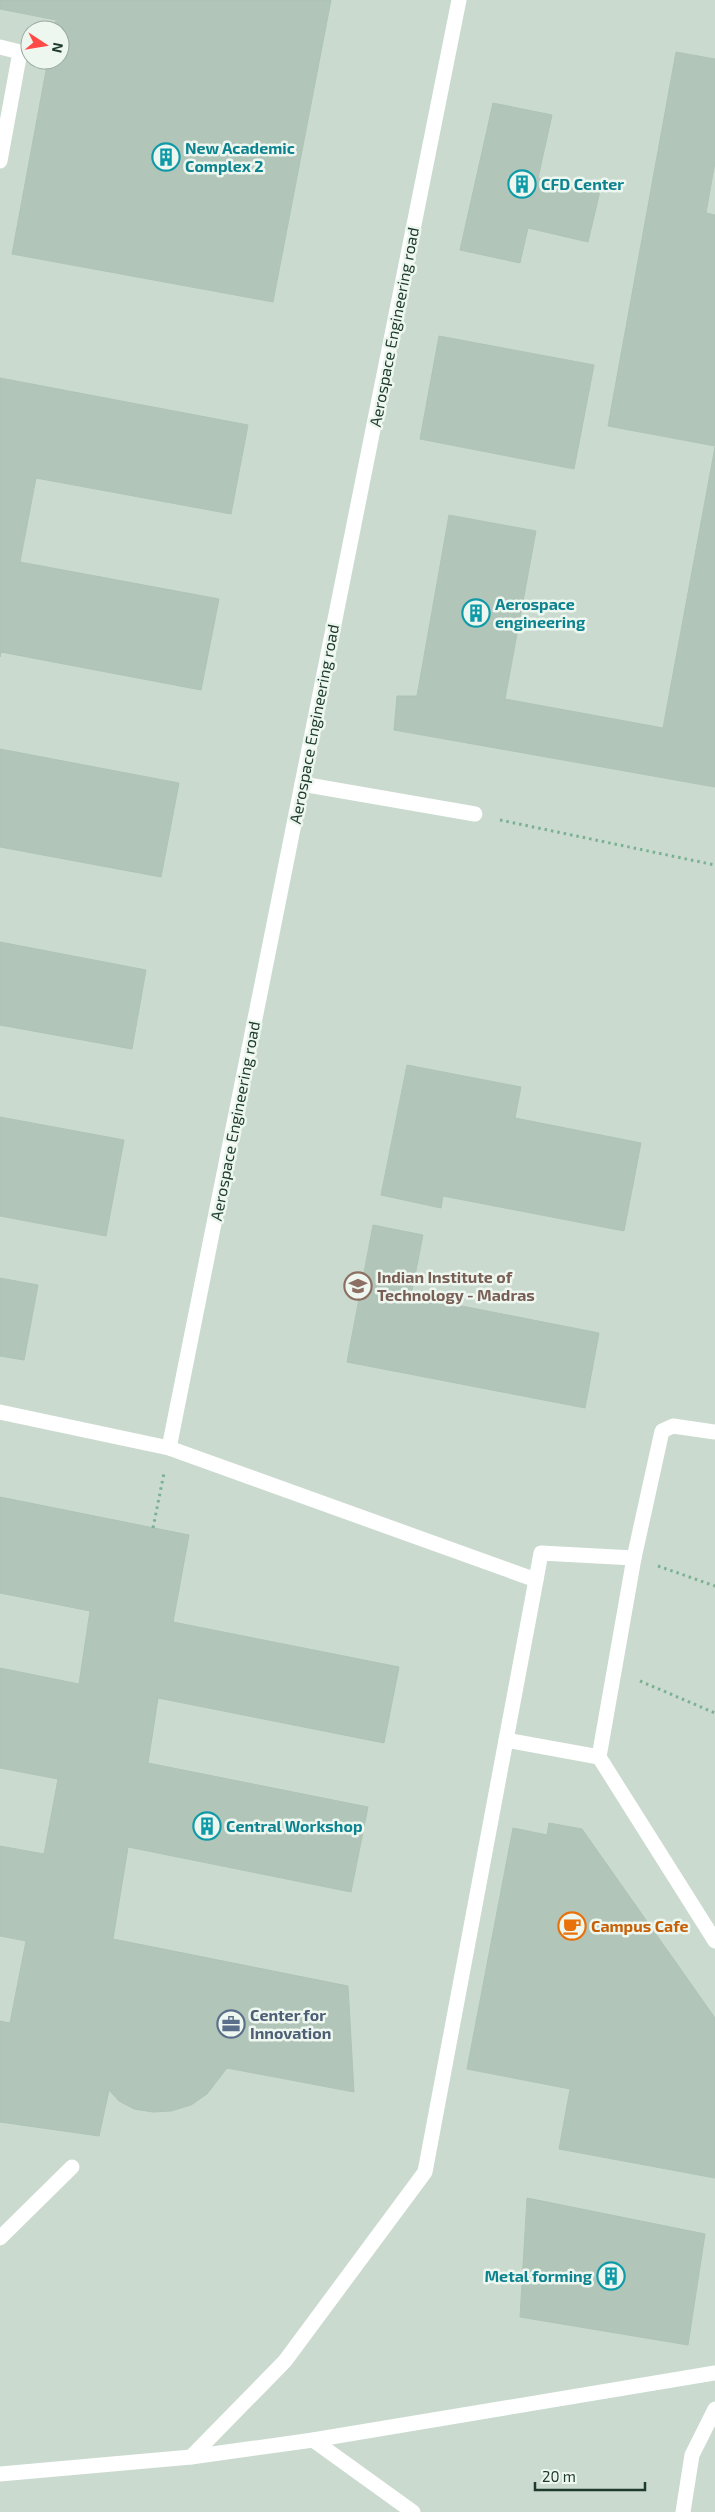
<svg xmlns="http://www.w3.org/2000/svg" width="715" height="2512" font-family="'Exo 2',sans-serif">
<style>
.built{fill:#cadacf;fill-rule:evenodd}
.building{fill:#b1c5b9;stroke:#aec4b6}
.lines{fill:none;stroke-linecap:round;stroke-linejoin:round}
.path{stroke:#7ab193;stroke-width:3;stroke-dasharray:2.5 4;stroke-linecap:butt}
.service{stroke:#fff;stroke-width:15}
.minor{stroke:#fff;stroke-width:15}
.labels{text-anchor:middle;stroke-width:5;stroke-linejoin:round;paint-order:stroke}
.culture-label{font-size:16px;font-weight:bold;fill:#0d838f;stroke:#edf7ef;text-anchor:start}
.street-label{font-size:16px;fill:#1d3a2c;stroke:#edf7ef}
.education-label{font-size:16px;font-weight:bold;fill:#785e54;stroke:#edf7ef;text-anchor:start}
.food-label{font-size:16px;font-weight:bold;fill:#c56008;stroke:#edf7ef;text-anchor:start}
.service-label{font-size:16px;font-weight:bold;fill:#4e5e75;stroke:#edf7ef;text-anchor:start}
</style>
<rect width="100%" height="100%" fill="#dceae1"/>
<path class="built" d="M0 0H715V2512H0ZM30 30H60V60H30Z"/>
<g class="building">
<path d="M0 0H331L273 302 12 254 48 60H60V30H54L56 20 0 9Z"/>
<path d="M676 52 715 59V162L706 213 715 215V446L608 426Z"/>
<path d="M493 103 552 115 538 178 600 191 588 242 528 228 520 263 460 250Z"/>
<path d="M439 336 594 365 574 469 420 439Z"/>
<path d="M0 378 248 425 231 514 36 478 20 562 219 599 201 690 1 652 0 657Z"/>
<path d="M715 447V787L394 730 397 696H417L449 515 536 531 505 699 663 728Z"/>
<path d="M0 749 179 783 161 877 0 847Z"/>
<path d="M0 942 146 970 132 1049 0 1025Z"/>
<path d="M407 1065 521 1087 515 1118 641 1143 624 1231 443 1196 441 1208 381 1195Z"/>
<path d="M0 1117 124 1140 106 1236 0 1216Z"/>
<path d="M373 1225 423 1235 411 1296 599 1333 585 1408 347 1362Z"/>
<path d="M0 1278 38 1285 24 1360 0 1356Z"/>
<path d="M0 1497 189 1535 173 1622 399 1667 384 1743 158 1698 148 1763 368 1807 351 1892 128 1847 113 1939 348 1986 354 2092 227 2068 207 2094 191 2105 171 2111 153 2112 134 2109 119 2101 109 2090 99 2136 0 2122V2021L10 2023 26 1941 0 1936V1846L44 1854 58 1779 0 1768V1668L79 1684 90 1611 0 1593Z"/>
<path d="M549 1823 582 1829 715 2018V2178L559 2149 570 2089 467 2069 513 1828 547 1835Z"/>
<path d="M527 2198 705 2234 688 2345 520 2317Z"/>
</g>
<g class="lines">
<g class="path">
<path d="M500 820 715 865"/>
<path d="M153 1528 164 1473"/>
<path d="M658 1566 715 1586"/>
<path d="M640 1681 715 1713"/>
</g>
<g class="service">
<path d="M0 47 20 52 0 161"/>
<path d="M0 1412 169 1448 536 1580 541 1553 634 1558"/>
<path d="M715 1432 673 1426 662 1431 634 1558 599 1757 715 1941"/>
<path d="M506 1740 599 1757"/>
<path d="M0 2238 72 2167"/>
<path d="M313 2440 413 2512"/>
<path d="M191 2457 285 2361 425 2172 536 1580"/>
<path d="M0 2474 191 2457 313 2440 715 2373"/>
<path d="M683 2512 692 2455 715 2409"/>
</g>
<g class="minor">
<path d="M302 784 475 814"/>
<path d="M169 1448 459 0"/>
</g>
</g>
<defs>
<g id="building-ring" transform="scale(1.4375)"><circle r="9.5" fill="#edf7ef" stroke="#0f9aa8" stroke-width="1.5"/><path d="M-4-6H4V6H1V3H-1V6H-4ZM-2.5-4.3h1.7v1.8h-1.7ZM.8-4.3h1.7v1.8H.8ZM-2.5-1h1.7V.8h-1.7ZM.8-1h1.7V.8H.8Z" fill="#0f9aa8"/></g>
<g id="university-ring" transform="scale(1.4375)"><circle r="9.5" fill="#edf7ef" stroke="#8d6e63" stroke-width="1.5"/><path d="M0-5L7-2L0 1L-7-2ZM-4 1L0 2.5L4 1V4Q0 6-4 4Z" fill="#8d6e63"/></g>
<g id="cafe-ring" transform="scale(1.4375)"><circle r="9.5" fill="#edf7ef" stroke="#e8710a" stroke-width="1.5"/><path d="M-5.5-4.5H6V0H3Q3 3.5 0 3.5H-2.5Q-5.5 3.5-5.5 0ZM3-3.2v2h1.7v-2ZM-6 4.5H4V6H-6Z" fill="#e8710a"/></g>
<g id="office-ring" transform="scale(1.4375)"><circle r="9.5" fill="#edf7ef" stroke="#5c6f8a" stroke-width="1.5"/><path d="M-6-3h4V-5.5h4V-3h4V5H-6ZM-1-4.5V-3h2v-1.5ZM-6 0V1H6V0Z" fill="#5c6f8a"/></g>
</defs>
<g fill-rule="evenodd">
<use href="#building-ring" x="166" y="157"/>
<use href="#building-ring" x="522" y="184"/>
<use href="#building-ring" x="476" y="613"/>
<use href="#university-ring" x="358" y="1286"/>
<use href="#building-ring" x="207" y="1826"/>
<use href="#cafe-ring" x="572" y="1926"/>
<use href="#office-ring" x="231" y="2024"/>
<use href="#building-ring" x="611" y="2276"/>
</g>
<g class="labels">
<g class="culture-label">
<text x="185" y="154">New Academic<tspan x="185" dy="18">Complex 2</tspan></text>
<text x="541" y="190">CFD Center</text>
<text x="495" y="610">Aerospace<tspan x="495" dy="18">engineering</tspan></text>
<text x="226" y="1832">Central Workshop</text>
<text x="592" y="2282" text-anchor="end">Metal forming</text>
</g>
<g class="street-label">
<text transform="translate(394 327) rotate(-79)" y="6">Aerospace Engineering road</text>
<text transform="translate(314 724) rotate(-79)" y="6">Aerospace Engineering road</text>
<text transform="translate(235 1121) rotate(-79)" y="6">Aerospace Engineering road</text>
</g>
<g class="education-label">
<text x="377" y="1283">Indian Institute of<tspan x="377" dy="18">Technology - Madras</tspan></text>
</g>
<g class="food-label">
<text x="591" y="1932">Campus Cafe</text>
</g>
<g class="service-label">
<text x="250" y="2021">Center for<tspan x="250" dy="18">Innovation</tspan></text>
</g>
</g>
<g transform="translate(45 45) rotate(102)"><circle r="24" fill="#edf7ef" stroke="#9aaba1"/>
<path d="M0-4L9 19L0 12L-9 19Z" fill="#ff4a46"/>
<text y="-8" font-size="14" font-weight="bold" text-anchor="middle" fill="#1d3a2c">N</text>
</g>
<path d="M535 2482v8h110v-8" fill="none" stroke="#1d3a2c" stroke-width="2.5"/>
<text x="542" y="2482" font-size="15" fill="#1d3a2c" stroke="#edf7ef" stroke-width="4" paint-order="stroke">20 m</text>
</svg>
